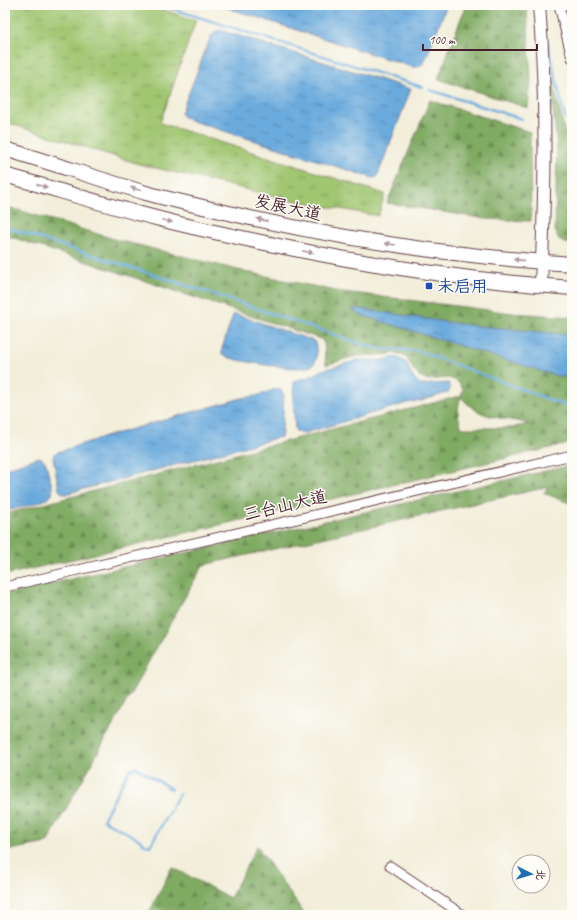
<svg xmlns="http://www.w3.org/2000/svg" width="577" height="920" font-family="Caveat,'LXGW WenKai TC',sans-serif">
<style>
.grass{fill:url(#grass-tufts);stroke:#75724e}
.forest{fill:url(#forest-firs);stroke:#656547;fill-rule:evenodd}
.water{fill:url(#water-ripples);stroke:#5a6484}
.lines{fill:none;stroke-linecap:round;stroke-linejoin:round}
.stream{stroke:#6aaadd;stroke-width:2.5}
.street-casing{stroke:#633e45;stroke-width:11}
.secondary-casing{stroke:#633e45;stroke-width:14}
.primary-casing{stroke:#633e45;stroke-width:16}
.street{stroke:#fff;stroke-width:9}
.secondary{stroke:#fff;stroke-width:12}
.primary{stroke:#fff;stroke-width:14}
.oneway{fill:#ae9aa0}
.transit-dot{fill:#1a4fb4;stroke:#fdfcf7;stroke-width:1.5}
.labels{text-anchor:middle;stroke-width:3;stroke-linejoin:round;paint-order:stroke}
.street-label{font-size:17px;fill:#4a1f2b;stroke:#fdfcf7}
.transit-label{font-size:17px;fill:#164399;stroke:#fdfcf7;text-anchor:start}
</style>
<defs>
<pattern id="grass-tufts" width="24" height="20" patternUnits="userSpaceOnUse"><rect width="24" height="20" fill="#a0c671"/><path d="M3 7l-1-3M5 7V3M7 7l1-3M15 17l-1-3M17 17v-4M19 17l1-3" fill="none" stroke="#84a05d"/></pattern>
<pattern id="forest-firs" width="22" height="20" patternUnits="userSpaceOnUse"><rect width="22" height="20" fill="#80ab63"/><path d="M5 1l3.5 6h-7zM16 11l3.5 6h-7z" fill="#6b8b52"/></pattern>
<pattern id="water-ripples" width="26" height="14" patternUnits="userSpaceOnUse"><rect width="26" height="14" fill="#6aaadd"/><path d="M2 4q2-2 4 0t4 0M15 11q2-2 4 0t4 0" fill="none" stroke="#598ab3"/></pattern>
</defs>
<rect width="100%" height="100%" fill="#fdfcf7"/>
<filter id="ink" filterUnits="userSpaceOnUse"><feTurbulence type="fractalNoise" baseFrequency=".025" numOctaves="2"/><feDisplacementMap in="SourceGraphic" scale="8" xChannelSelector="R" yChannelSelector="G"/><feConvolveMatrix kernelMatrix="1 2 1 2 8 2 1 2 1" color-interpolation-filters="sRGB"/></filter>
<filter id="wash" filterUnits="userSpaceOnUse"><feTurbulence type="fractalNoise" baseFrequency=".012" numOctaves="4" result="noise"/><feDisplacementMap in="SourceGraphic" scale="16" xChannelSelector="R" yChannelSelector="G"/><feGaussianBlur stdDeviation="0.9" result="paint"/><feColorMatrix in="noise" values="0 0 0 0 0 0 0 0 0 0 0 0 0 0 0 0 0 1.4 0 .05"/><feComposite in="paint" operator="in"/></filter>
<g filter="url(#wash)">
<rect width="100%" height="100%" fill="#f2eeda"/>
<path class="grass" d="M5 5H147L196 20 160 123 385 194 378 216 291 200 139 164 5 122Z"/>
<g class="forest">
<path d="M466 5H514L527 9 531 80 528 108 438 79Z"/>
<path d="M549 65 572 162V244C561 243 558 241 555 230L557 146 553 111Z"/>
<path d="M430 100 530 132 531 221 487 219 387 203Z"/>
<path d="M5 206 114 239 242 271 336 291 513 313 572 317V443L5 575V514L456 397H461L463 389 457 381 449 378 426 380 420 377 414 371 407 358 397 353 382 355 356 356 326 365 324 343 321 339 5 235ZM461 397C481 421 502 416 529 424L510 428H462C457 417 457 407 461 397Z"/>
<path d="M572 465V504L544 493 548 487 203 565 47 843 5 851V594Z"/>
<path d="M257 846 305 915H148L172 867 230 898Z"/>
</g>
<g class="water">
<path d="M224 5H447L424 63 417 67H412L228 8 224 7Z"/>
<path d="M220 30 411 89 377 177 373 178 186 119 183 117 181 113 211 36 215 32Z"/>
<path d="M350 309H361L460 324 572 335V379L554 375 361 315Z"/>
<path d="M235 314 314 341C318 349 319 365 308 367 295 371 233 361 222 355V348L233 315Z"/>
<path d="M396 357 406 362 412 376 421 385H425L430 384 449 383 450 388 449 392 421 401 407 403 302 434 297 432 295 430 293 401 294 381 309 377 323 370 358 360H382Z"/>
<path d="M276 389H281L284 396 282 432 281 437 65 494 62 493 59 490 53 457 55 453C116 432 180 416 242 398L256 396Z"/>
<path d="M39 457C46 459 47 466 48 472 49 478 54 488 52 494 50 502 13 509 5 511V469Z"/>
</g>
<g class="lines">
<g class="stream">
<path d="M160 5 422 87"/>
<path d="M547 41 565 118"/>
<path d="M430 90 522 119"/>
<path d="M568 129 572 148"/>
<path d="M5 227 216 295 365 345 380 349 419 351 572 408"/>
<path d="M171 789 136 767 129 770 103 820 137 838 146 845 150 846 179 794"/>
</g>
</g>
</g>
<g filter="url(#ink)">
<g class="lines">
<g class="street-casing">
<g id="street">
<path d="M559 5 572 58"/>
<path d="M5 587 572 455"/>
<path d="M390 866 463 915"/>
</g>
</g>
<g class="secondary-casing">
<path id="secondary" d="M539 5C547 98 545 192 541 286"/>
</g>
<g class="primary-casing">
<g id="primary">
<path d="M5 149C52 163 99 179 146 193 179 202 213 209 246 217 353 241 463 257 572 264"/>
<path d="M5 175C55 189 105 205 156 218 197 229 238 237 279 246 376 266 474 281 572 288"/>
</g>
</g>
<use href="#street" class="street"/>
<use href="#secondary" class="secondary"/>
<use href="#primary" class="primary"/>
</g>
<defs><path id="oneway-solid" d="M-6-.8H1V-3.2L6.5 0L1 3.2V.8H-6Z"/></defs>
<g class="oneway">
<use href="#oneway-solid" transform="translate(42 186) rotate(16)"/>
<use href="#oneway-solid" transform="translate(136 189) rotate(-163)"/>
<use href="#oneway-solid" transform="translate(262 220) rotate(-167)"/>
<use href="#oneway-solid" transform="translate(167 221) rotate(14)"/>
<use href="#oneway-solid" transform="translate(390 244) rotate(-171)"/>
<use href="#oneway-solid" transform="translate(308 252) rotate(11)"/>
<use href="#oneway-solid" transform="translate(519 260) rotate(-174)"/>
</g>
</g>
<rect class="transit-dot" x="425" y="282" width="8" height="8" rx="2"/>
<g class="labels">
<g class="street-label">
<text transform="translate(288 207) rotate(12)" y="6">发展大道</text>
<text transform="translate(285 505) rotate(-13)" y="6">三台山大道</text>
</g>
<g class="transit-label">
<text x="437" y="292">未启用</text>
</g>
</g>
<rect width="577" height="920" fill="none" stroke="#fdfcf7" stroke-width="20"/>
<g transform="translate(531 874) rotate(95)"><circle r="19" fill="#fdfcf7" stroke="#b5a4a5"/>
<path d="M0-3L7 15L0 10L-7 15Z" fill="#1f6fb2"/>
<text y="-6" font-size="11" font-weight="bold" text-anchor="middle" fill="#4a1f2b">北</text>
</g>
<path d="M423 44v6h114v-6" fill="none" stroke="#4a1f2b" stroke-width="2"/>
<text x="429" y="44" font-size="12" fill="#4a1f2b" stroke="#fdfcf7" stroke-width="3" paint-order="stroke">100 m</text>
</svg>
